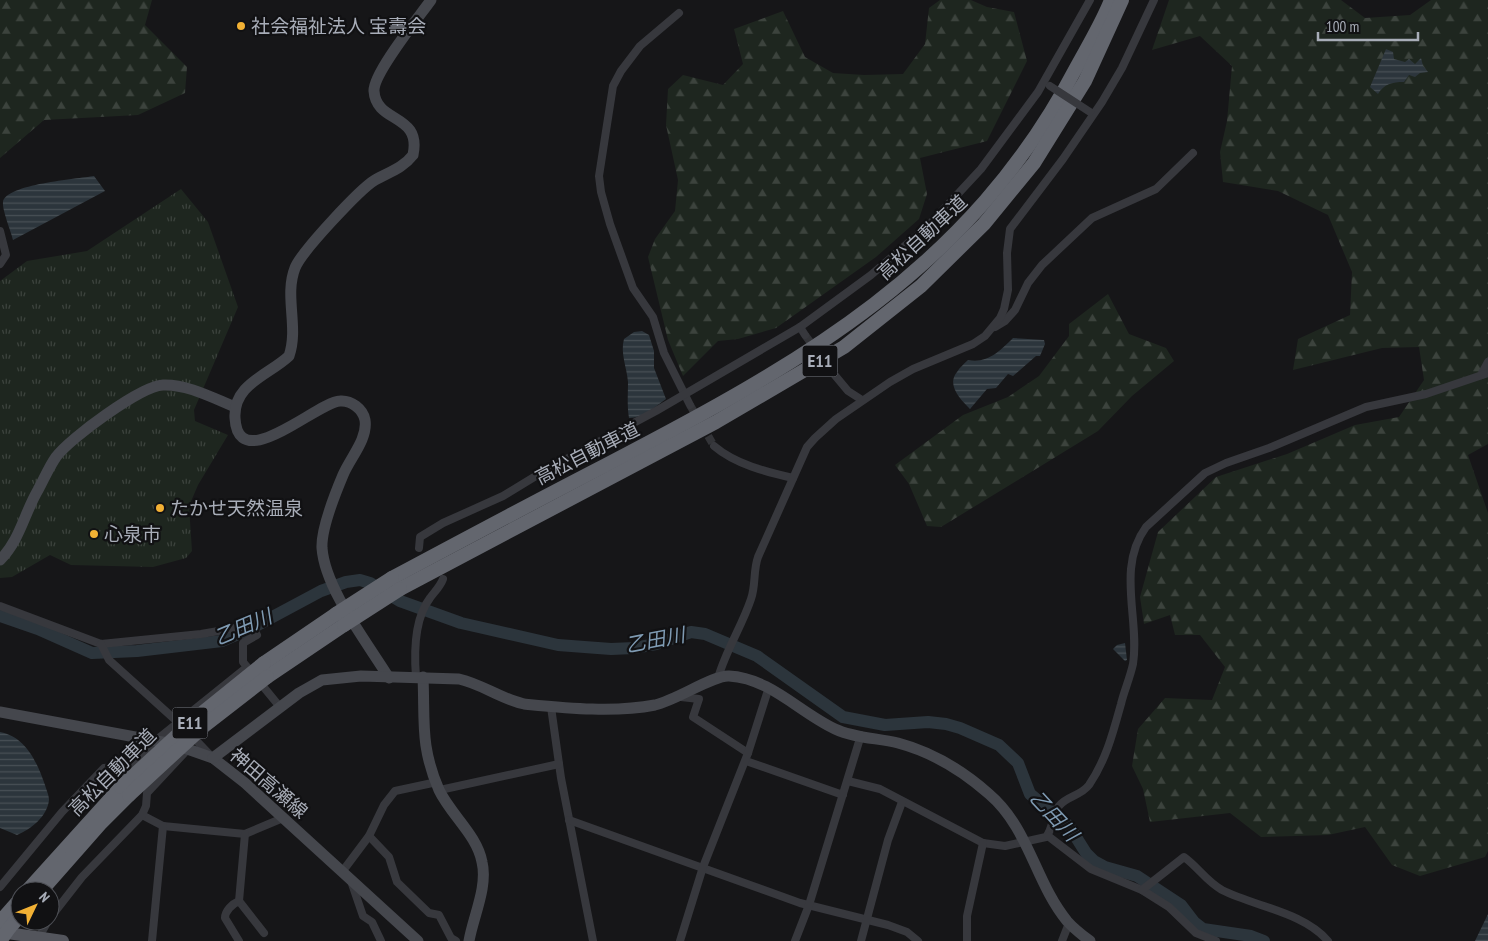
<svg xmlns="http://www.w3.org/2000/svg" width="1488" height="941" font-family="'PT Sans Narrow','Noto Sans JP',sans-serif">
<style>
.forest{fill:url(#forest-firs)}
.park{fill:url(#park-tufts)}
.water{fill:url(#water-rules)}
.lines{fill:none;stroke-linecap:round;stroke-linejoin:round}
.river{stroke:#2c353c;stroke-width:12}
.street-tunnel{stroke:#333438;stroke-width:8;stroke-dasharray:8 4;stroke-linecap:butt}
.street{stroke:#37383d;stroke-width:8}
.secondary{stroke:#45474d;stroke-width:11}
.primary{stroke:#53555c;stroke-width:12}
.highway{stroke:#63666e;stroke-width:14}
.street-bridge{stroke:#37383d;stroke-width:8}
.highway-bridge{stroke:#63666e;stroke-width:14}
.poi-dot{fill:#f2b134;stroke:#111113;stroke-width:2}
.labels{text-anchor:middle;stroke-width:4.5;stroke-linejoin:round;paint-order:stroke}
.shield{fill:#111113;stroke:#7b7e86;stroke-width:1}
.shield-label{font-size:18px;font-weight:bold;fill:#a8adb8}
.poi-label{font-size:19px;fill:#a8adb8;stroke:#111113;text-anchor:start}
.street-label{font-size:19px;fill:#a8adb8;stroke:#111113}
.water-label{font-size:20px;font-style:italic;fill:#7f9bb3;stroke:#111113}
</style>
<defs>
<pattern id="forest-firs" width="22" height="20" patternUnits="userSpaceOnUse" patternTransform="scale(1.25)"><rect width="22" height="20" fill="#1e261f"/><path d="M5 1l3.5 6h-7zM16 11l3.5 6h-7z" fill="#3c433d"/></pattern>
<pattern id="park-tufts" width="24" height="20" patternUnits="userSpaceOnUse" patternTransform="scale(1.25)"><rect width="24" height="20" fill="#1e261f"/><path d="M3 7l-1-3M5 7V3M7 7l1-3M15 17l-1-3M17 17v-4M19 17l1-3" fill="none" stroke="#3c433d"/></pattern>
<pattern id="water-rules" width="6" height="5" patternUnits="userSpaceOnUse" patternTransform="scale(1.25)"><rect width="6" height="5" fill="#2c353c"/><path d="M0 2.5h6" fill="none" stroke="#485056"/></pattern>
</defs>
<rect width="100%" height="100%" fill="#161618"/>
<g class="forest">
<path d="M0 0H152L145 25 187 67 185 93 138 115 44 120 0 158Z"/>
<path d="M940 0H971L987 7 1014 12 1027 61 987 141 920 158 927 194 919 219 876 257 776 328 738 339 718 341 683 376 668 340 648 257 655 239 675 211 678 180 666 125 668 89 683 75 723 85 743 64 734 29 783 11 805 57 833 73 864 75 903 74 925 44 929 8Z"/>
<path d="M1169 0H1341L1365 18 1410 15 1431 0H1488V444L1468 455 1488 513V851L1485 857 1420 876 1392 865 1365 827 1328 835 1261 837 1230 813 1150 822 1143 789 1132 766 1138 729 1165 698 1212 700 1225 667 1200 635H1175L1170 615 1144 624 1140 597 1158 532 1216 477 1287 454 1355 425 1399 417 1424 380 1419 347 1382 348 1293 370 1298 339 1350 315 1352 272 1328 215 1278 191 1223 182 1220 152 1227 121 1232 66 1200 36 1152 50Z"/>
<path d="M1108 294 1129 334 1166 348 1174 361 1132 396 1098 431 941 527 927 526 909 484 895 465 963 415 1008 397 1039 376 1069 336V324Z"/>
</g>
<path class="park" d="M181 189 208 222 238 307 194 410 195 421 228 435 198 485 189 506 192 551 186 558 153 567 71 565 50 555 12 577 0 578V281L27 261 87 251Z"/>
<g class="water">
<path d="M1386 49 1393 52 1394 59 1405 62 1409 59 1415 64 1421 58 1423 66 1428 72 1420 73 1415 77 1409 75 1404 82C1392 82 1384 84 1378 94L1370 87Z"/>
<path d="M94 176 105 191 13 240C11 231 2 210 3 202 6 184 77 179 94 176Z"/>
<path d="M642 331 649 335 654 351V368L666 399C655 407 643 418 629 418 627 405 628 395 628 382 627 368 620 353 624 339L634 332Z"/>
<path d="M1013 338 1044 340 1045 344 1040 356H1036L1013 376 1008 374 996 388 987 389 970 409C961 400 946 385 957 372 960 367 964 364 968 360 987 364 1000 351 1013 338Z"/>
<path d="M1125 643 1127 660 1125 661 1113 649 1117 645Z"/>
<path d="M0 732C26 737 37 762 45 785 46 789 49 795 49 800 47 817 31 829 17 835L0 828Z"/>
<path d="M1488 914V941H1475Z"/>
</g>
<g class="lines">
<path class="river" d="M0 616 38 629 92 653 137 651 222 641 250 629 321 591 346 582 360 580 370 583 400 601 461 623 558 645 611 649 634 648 656 644 691 632 705 634 757 656 843 717 885 725 928 722 946 724 960 728 999 745 1018 763 1030 794 1069 826 1086 853 1094 861 1105 867 1137 876 1181 905 1194 922 1203 929 1251 936 1264 941"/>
<g class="street-tunnel">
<path d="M805 335 833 373"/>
<path d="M690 405 714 446"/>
</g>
<g class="street">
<path d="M679 13 640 46 621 71 613 86 599 176 601 192 610 224 633 288 653 317 664 353 690 405"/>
<path d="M0 231 6 255 0 264"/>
<path d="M800 327 805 335"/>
<path d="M995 327 1005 321 1015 310 1028 283 1042 265 1092 218 1156 189 1193 153"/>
<path d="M833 373 848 391 862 400"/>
<path d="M1481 375 1488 362"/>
<path d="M714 446C735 464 766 472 793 478"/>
<path d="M419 548 420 537 443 523 503 496 544 471 656 411 800 327 871 275 929 225 981 169 1038 92 1090 0"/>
<path d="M0 606 101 644 201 634 236 628 250 623 257 635 243 643V662L280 707"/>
<path d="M101 644 109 660 181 725"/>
<path d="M416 677C414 652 414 619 430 598 435 591 440 587 443 579"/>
<path d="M718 678C726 650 742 626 751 599 756 585 753 571 758 557L807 447 815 438 836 419 890 382 913 369 973 344 985 336 1000 318 1004 309 1008 290 1007 253 1010 229 1063 159 1102 102 1122 68 1154 0"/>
<path d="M681 697 699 699 693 717 748 753"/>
<path d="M551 707 561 778 593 941"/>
<path d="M191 735 211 756"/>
<path d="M746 761 843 795"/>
<path d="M124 772 155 741 247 667"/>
<path d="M848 781 880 789 983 843 1005 846 1046 837C1053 829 1052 815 1059 806 1066 796 1081 796 1089 785 1106 760 1113 733 1121 704 1124 691 1130 678 1133 664 1140 619 1116 568 1146 527L1205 473 1226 463 1269 448 1366 407 1426 394 1488 373"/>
<path d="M440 790 559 764"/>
<path d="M142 815 163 826 245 834 283 818"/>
<path d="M569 820 800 903 888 925 907 932 918 941"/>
<path d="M369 836 389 857 397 882 429 913 439 915 451 938 456 941"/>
<path d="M1048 836 1091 869 1142 890 1169 907 1196 933 1216 941"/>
<path d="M342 872 369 836 384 805 395 791 437 782"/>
<path d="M351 881 363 916 372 922 381 941"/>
<path d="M0 887 62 812 104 768 116 767 133 779"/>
<path d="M1142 890 1184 857C1198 867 1206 881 1222 890 1256 907 1303 912 1328 941"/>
<path d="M239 901 264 933"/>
<path d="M50 918 82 877 142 815 146 806 147 793 189 748"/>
<path d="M39 937 48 921"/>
<path d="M152 941 163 826"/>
<path d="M239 941 225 918C225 911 232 904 239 901L245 834"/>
<path d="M680 941 703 867 748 753 769 687"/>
<path d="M795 941 809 905 861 735"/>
<path d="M861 941 888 840 902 802"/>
<path d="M967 941V916L983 843"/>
<path d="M1062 941 1069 923"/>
</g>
<g class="secondary">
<path d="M0 560C20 540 24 514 38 490 44 479 49 467 56 457 70 438 141 386 163 385 187 384 213 398 235 407"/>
<path d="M423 677C425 722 420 746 439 790 451 815 477 835 482 862 488 887 473 917 469 941"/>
<path d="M389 678C367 642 325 589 322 548 321 528 335 494 343 475 350 458 368 439 365 420 363 409 351 400 340 401 317 402 238 477 235 418 233 384 269 375 289 356 299 327 284 296 295 268 301 252 360 189 375 180 389 172 403 168 413 155 422 113 376 124 374 91 373 73 419 17 431 0"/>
<path d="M0 712 173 744 213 758 245 783 418 941"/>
<path d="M213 758 299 693 322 680 361 676 459 679C482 684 501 699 524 704 566 708 614 713 655 705 677 700 713 675 729 676 770 678 800 713 835 729 854 738 877 738 898 743 932 752 963 771 989 794 1029 828 1035 882 1067 921 1074 929 1082 935 1090 941"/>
</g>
<path class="primary" d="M0 932 63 941"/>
<g class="highway">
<path d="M392 578C463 540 534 502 606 465 800 364 971 269 1076 68 1088 46 1102 23 1111 0"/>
<path d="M400 589 716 422 844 347 921 286 984 224 1034 163 1085 81 1122 0"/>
<path d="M264 663 336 614"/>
<path d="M267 677 344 625"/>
<path d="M27 891 121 787"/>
<path d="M41 891 100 824 129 795"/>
<path d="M0 922 20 899"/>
<path d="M10 927 20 916"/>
</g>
<path class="street-bridge" d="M1050 86 1090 112"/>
<g class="highway-bridge">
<path d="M336 614 392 578"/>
<path d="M344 625 400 589"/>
<path d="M121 787 196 718 264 663"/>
<path d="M129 795 204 726 267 677"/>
<path d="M0 941 10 927"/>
</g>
</g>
<g class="poi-dot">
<circle cx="241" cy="26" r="5"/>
<circle cx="160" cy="508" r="5"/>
<circle cx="94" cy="534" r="5"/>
</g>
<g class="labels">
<g class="shield">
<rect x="802.5" y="345.5" width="35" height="31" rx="4"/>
<rect x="172.5" y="707.5" width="35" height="31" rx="4"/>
</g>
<g class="shield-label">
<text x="820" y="367">E11</text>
<text x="190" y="729">E11</text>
</g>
<g class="poi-label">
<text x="251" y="33">社会福祉法人 宝壽会</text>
<text x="170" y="515">たかせ天然温泉</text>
<text x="104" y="541">心泉市</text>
</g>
<g class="street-label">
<text transform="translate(922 237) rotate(-43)" y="7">高松自動車道</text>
<text transform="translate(587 453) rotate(-27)" y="7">高松自動車道</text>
<text transform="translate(112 772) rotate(-45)" y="7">高松自動車道</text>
<text transform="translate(269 783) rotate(41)" y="7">神田高瀬線</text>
</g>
<g class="water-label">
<text transform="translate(243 627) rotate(-23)" y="7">乙田川</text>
<text transform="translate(655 640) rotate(-11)" y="7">乙田川</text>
<text transform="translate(1054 816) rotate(47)" y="7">乙田川</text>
</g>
</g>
<g transform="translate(35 906) rotate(47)"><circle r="24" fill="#111113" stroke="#4d4f55"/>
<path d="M0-4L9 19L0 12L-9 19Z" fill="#f2b134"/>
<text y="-8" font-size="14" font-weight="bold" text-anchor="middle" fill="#a8adb8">N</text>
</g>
<path d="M1318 32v8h100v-8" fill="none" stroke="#a8adb8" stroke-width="2.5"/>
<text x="1326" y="32" font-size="15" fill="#a8adb8" stroke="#111113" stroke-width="4" paint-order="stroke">100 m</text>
</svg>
